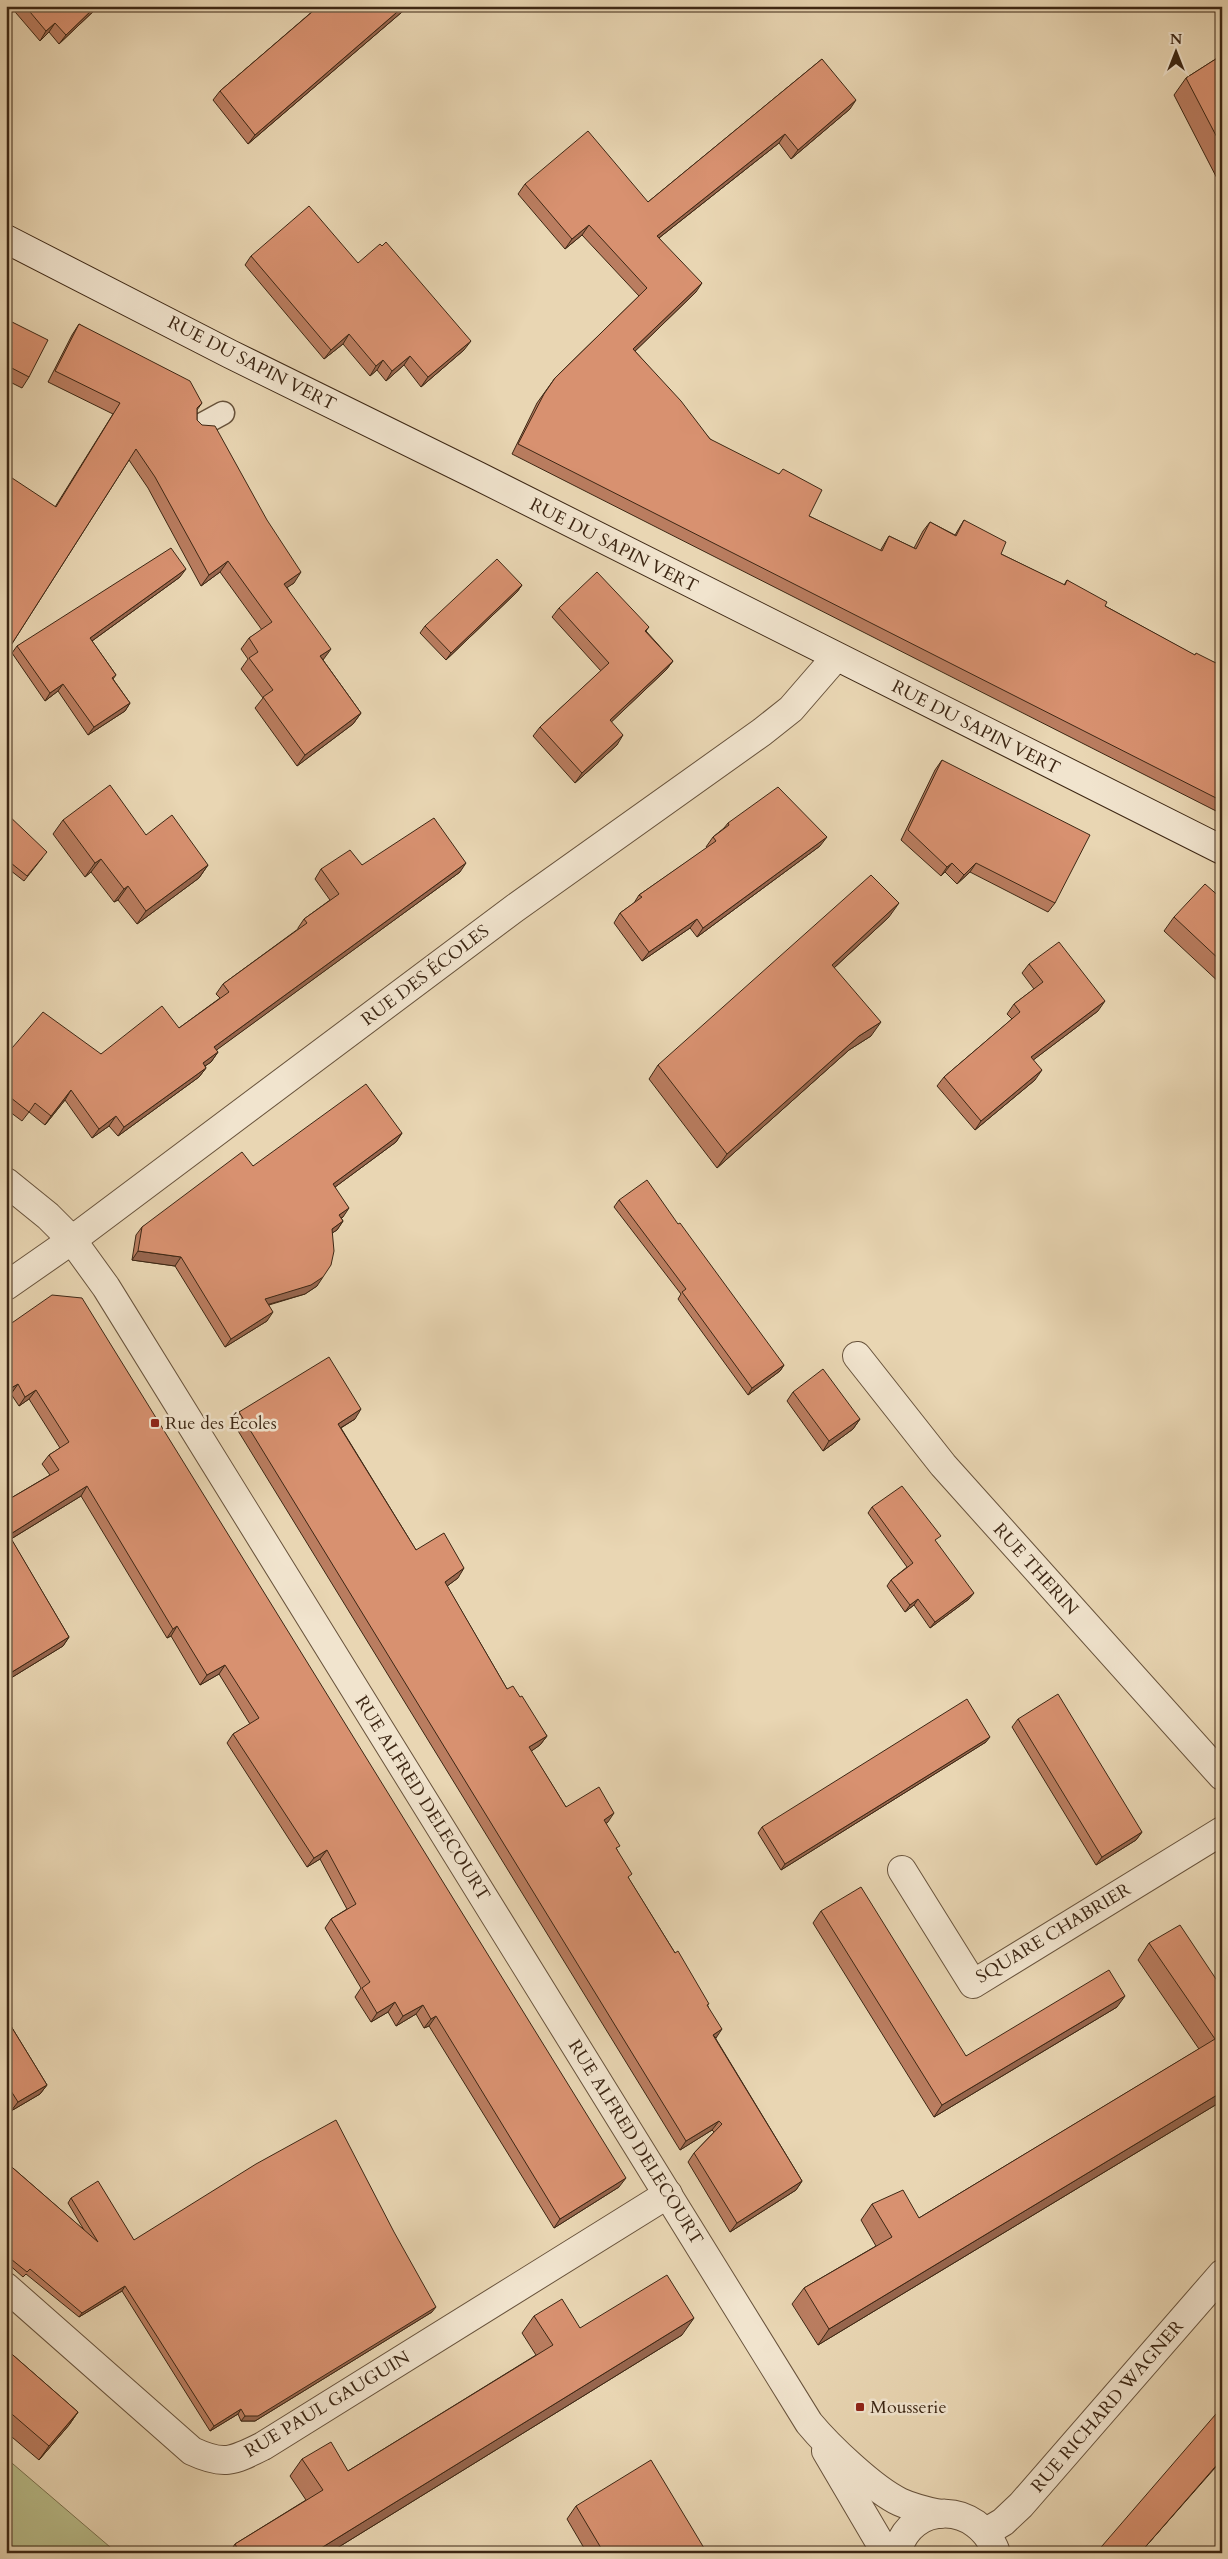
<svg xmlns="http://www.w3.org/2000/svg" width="1228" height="2559" font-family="Cardo,serif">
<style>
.green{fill:#b9bd8a;stroke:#7b724f}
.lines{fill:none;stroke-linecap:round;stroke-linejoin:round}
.lane-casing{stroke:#68533c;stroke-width:25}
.street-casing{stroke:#68533c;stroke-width:30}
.secondary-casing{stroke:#3d2714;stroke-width:30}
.lane{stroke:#f1e4ce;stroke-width:22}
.street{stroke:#f1e4ce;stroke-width:28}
.secondary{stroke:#f1e4ce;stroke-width:28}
.wall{fill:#ba7d60;stroke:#3d2714}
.shaded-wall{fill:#97664e;stroke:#3d2714}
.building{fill:#d89170;stroke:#3d2714}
.poi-dot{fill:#8f2418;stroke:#f1e4ce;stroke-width:2}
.labels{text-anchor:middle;stroke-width:5;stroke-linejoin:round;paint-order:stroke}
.street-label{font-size:18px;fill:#3d2714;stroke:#f1e4ce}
.poi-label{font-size:18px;fill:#3d2714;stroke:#f1e4ce;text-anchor:start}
</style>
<rect width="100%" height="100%" fill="#e9d6b3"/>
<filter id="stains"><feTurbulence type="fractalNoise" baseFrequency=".004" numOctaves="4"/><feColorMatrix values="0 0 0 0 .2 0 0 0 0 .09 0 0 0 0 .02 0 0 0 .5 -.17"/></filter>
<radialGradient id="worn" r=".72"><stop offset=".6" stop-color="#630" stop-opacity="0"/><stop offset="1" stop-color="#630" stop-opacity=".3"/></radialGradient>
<path class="green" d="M6 2458 117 2553H6Z"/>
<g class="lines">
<g class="lane-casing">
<path id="lane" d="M201 425 223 413"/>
</g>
<g class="street-casing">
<g id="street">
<path d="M6 1182 48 1216 72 1240 106 1287 809 2423C828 2446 873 2489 900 2502 913 2508 926 2511 940 2514"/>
<path d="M6 1286 72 1240 515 908 762 732 791 709 836 657"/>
<path d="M857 1356 943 1465 1222 1776"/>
<path d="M902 1870 973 1984 1222 1831"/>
<path d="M6 2287 192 2451C224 2466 233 2461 263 2446L668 2194"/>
<path d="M826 2451 886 2553"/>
<path d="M986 2532 1003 2522 1021 2505 1222 2274"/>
<path d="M897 2553C910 2499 980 2502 996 2553"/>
</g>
</g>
<g class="secondary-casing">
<path id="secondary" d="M6 239 230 354 478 476 1222 850"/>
</g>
<use href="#lane" class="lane"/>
<use href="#street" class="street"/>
<use href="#secondary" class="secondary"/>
</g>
<g class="wall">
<path d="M10 6H99L59 44 49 32 40 41Z"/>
<path d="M311 6H409L248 144 213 100 220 91 314 10Z"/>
<path d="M1222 55V188L1174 95 1186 78Z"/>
<path d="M822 59 850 109 791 159 779 143 659 238 696 292 635 351 710 439 809 516 880 551 889 536 914 548 923 531 930 522 955 535 964 520 1001 554 1064 585 1067 580 1105 606 1194 655 1222 666V814L512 454 537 403 555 378 639 296 582 235 565 249 518 194 525 184 648 202Z"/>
<path d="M251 256 358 263 464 350 421 387 404 365 386 381 377 370 370 376 343 344 324 359 245 265Z"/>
<path d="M6 319 29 377 22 388 6 380Z"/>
<path d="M79 324 202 403 197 410V420L294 583 287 587 323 660 361 713 353 724 297 766 255 708 263 698 241 669 248 659 241 649 249 638 262 630 220 572 201 586 148 488 129 460 6 653 55 507 113 414 48 382 72 335Z"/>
<path d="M180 577 92 641 116 675 113 679 130 703 125 711 88 735 58 691 45 701 12 653 17 646Z"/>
<path d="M522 585 517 592 446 660 420 633 425 626Z"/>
<path d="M559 608 649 627 646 631 673 661 666 670 611 722 617 745 575 783 533 736 540 727 601 671 552 617Z"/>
<path d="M942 760 1055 903 1048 912 970 872 957 884 945 872 941 876 901 840 935 770Z"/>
<path d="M6 813 43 857 24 881 6 867Z"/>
<path d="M63 820 146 835 208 865 199 878 137 924 118 900 114 902 91 872 85 877 53 834Z"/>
<path d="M728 823 820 846 697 937 690 928 642 961 614 923 620 913 634 903 639 895 707 848 706 847 713 837 724 828Z"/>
<path d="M362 865 460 872 216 1050 218 1052 211 1062 205 1066 206 1068 199 1077 118 1136 109 1126 92 1138 65 1100 45 1125 29 1112 22 1121 6 1109V1055L101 1054 179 1028 220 998 216 994 223 984 298 929V928L304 919 330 900 315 879 321 869Z"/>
<path d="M1222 899V985L1164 931 1174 917Z"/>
<path d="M889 917 834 968 871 1036 849 1050 717 1168 649 1079 658 1065Z"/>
<path d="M1029 964 1098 1011 1033 1060 1035 1080 975 1130 937 1086 944 1077 1012 1019 1007 1014 1014 1004 1034 989 1022 973Z"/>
<path d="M402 1133 396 1142 335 1187 343 1217 341 1218 343 1221 337 1230 332 1233 317 1286 305 1294 269 1305 267 1321 225 1347 175 1266 132 1260 136 1235 142 1227 253 1166Z"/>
<path d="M619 1200 784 1365 780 1371 748 1395 678 1299 681 1294 614 1207Z"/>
<path d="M6 1327 619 2187 554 2228 429 2026 424 2028 416 2014 396 2026 388 2012 371 2022 355 1997 361 1988 325 1928 331 1919 347 1909 320 1859 307 1867 227 1743 233 1734 250 1724 219 1674 200 1685 171 1636 167 1638 81 1496 11 1539 69 1637 63 1646 6 1681V1501L50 1475 42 1464 49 1455 60 1448 29 1399 19 1406 11 1394Z"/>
<path d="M793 1392 860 1419 853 1429 823 1451 787 1401Z"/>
<path d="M239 1412 355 1419 341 1428 416 1550 458 1578 447 1586 507 1689 520 1697 547 1736 540 1745 531 1751 566 1807 608 1822 606 1823 629 1879 708 2006 716 2039 802 2181 796 2190 730 2232 688 2162 694 2153 714 2132 712 2130 680 2150 232 1421Z"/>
<path d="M872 1507 936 1542 969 1599 930 1628 914 1605 905 1612 887 1586 891 1580 907 1567 868 1513Z"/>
<path d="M1018 1719 1142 1832 1136 1840 1096 1865 1012 1727Z"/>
<path d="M986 1742 781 1870 758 1833 762 1827Z"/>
<path d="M821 1911 966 2056 1117 2007 934 2117 813 1923Z"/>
<path d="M1149 1943 1222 1988V2101L818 2345 792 2304 804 2288 876 2246 861 2220 872 2204 919 2218 1199 2049 1138 1960Z"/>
<path d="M6 2018 47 2085 40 2094 11 2111 6 2103Z"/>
<path d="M6 2162 84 2230 68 2203 71 2198 134 2240 432 2312 255 2421H241L238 2414 210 2431 122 2291 79 2317 26 2274 23 2277 6 2262Z"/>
<path d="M534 2316 580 2328 682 2335 329 2553H229L235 2544 306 2500 290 2476 302 2459 348 2471 536 2355 522 2333Z"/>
<path d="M6 2349 78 2412 69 2425 39 2460 6 2432Z"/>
<path d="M576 2506 707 2553H587L567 2519Z"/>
</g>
<g class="shaded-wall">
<path d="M96 6H99L59 44 66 35Z"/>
<path d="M404 6H409L248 144 255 135Z"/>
<path d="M55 23 49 32 40 41 46 31Z"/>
<path d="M856 100 850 109 791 159 798 150Z"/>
<path d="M785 134 779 143 650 245 657 236Z"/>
<path d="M589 225 582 235 565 249 572 239Z"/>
<path d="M702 283 696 292 627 359 633 349Z"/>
<path d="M349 334 343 344 324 359 331 350Z"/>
<path d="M471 341 464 350 421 387 428 377Z"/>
<path d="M410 356 404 365 386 381 392 371Z"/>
<path d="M383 360 377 370 370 376 376 366Z"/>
<path d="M228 561 220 572 201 586 209 575Z"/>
<path d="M186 569 180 577 85 646 90 638Z"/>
<path d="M301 572 294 583 276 595 284 584Z"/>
<path d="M522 585 517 592 446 660 451 653Z"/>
<path d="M331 649 323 660 320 656Z"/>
<path d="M673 661 666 670 603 730 610 720Z"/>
<path d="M63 684 58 691 45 701 50 693Z"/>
<path d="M130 703 125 711 88 735 94 727Z"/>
<path d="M361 713 353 724 297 766 305 755Z"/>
<path d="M623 735 617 745 575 783 582 773Z"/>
<path d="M827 837 820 846 697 937 703 928Z"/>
<path d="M101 859 91 872 85 877 95 863Z"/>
<path d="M466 863 460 872 207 1057 214 1047Z"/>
<path d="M952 863 945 872 941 876 947 867Z"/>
<path d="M976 863 970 872 957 884 964 875Z"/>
<path d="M208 865 199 878 137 924 146 911Z"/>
<path d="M128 886 118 900 114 902 124 889Z"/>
<path d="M899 903 889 917 822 979 832 965Z"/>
<path d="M697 919 690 928 642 961 649 952Z"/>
<path d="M1105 1001 1098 1011 1024 1067 1031 1057Z"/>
<path d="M881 1022 871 1036 849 1050 717 1168 727 1154 859 1036Z"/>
<path d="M218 1052 211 1062 196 1072 203 1063Z"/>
<path d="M206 1068 199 1077 118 1136 124 1127Z"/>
<path d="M1042 1070 1035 1080 975 1130 981 1121Z"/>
<path d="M71 1090 65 1100 45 1125 51 1116Z"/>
<path d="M116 1116 109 1126 92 1138 99 1129Z"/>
<path d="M402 1133 396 1142 327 1193 333 1184Z"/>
<path d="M349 1208 343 1217 332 1223 339 1215Z"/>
<path d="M343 1221 337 1230 326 1237 332 1229Z"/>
<path d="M138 1251 181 1257 175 1266 132 1260Z"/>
<path d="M323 1277 317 1286 305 1294 259 1307 265 1299Z"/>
<path d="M273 1312 267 1321 225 1347 231 1339Z"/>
<path d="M784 1365 780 1371 748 1395 752 1388Z"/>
<path d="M18 1384 11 1394 6 1397V1391Z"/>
<path d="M36 1390 29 1399 19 1406 25 1397Z"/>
<path d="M361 1409 355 1419 332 1433 338 1424Z"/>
<path d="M860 1419 853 1429 823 1451 829 1441Z"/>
<path d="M87 1486 81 1496 6 1542 9 1535Z"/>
<path d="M464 1568 458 1578 439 1592 445 1582Z"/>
<path d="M974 1593 969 1599 930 1628 935 1622Z"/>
<path d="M918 1599 914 1605 905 1612 910 1605Z"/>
<path d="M177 1626 171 1636 167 1638 173 1629Z"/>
<path d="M69 1637 63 1646 6 1681 12 1672Z"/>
<path d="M225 1665 219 1674 200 1685 207 1675Z"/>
<path d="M547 1736 540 1745 523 1757 529 1747Z"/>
<path d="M990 1737 986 1742 781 1870 785 1864Z"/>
<path d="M614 1813 608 1822 598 1829 604 1820Z"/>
<path d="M1142 1832 1136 1840 1096 1865 1102 1857Z"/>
<path d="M327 1850 320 1859 307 1867 314 1858Z"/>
<path d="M1125 1996 1117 2007 934 2117 942 2105Z"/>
<path d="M395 2002 388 2012 371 2022 377 2013Z"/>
<path d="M423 2005 416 2014 396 2026 403 2016Z"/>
<path d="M436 2016 429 2026 424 2028 431 2019Z"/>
<path d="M722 2029 716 2038 713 2035Z"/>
<path d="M47 2085 40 2094 11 2111 18 2102Z"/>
<path d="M1222 2092V2101L818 2345 829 2329Z"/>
<path d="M719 2121 712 2130 680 2150 686 2141Z"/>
<path d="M626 2178 619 2187 554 2228 560 2219Z"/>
<path d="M802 2181 796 2190 730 2232 737 2223Z"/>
<path d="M125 2286 122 2291 79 2317 82 2313Z"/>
<path d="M436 2307 432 2312 255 2421H241L245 2416Z"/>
<path d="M694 2318 682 2335 329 2553H313Z"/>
<path d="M241 2409 238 2414 210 2431 214 2426Z"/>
<path d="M78 2412 69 2425 39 2460 49 2446Z"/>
<path d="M1222 2459V2460L1140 2553Z"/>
</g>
<g class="building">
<path d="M25 6H96L66 35 55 23 46 31Z"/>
<path d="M319 6H404L255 135 220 91Z"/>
<path d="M1222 55V147L1186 78Z"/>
<path d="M822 59 856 100 798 150 785 134 657 236 702 283 633 349 681 401 710 439 779 474 783 469 822 490 809 516 882 551 889 536 916 549 930 522 956 536 964 520 1006 542 1001 554 1065 585 1067 580 1107 602 1105 606 1195 655 1196 653 1222 666V801L518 444 544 394 555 378 647 288 589 225 572 239 525 184 588 131 648 202Z"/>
<path d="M309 206 358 263 380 244 382 246 386 242 471 341 428 377 410 356 392 371 383 360 376 366 349 334 331 350 251 256Z"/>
<path d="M6 319 48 340 29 377 6 365Z"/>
<path d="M79 324 190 381 202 403 197 408V420L202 425 215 426 267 520 301 572 284 584 331 649 320 656 361 713 305 755 263 697 273 690 249 658 258 652 249 638 272 622 228 561 209 575 155 477 136 449 6 653V474L56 507 120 403 55 371Z"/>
<path d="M171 548 186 569 90 638 116 675 112 678 130 703 94 727 63 684 50 693 17 646Z"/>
<path d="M497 559 522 585 451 653 425 626Z"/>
<path d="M597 572 649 627 645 631 673 661 610 720 623 735 582 773 540 727 609 663 559 608Z"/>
<path d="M942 760 1090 835 1055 903 976 863 964 875 952 863 947 867 908 830Z"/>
<path d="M110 785 146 835 172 815 208 865 146 911 128 886 124 889 101 859 95 863 63 820Z"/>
<path d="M778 787 827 837 703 928 697 919 649 952 620 913 642 897 639 895 716 841 713 837 729 825 728 823Z"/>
<path d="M6 813 47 852 27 876 6 859Z"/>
<path d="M434 818 466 863 214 1047 218 1052 203 1063 206 1068 124 1127 116 1116 99 1129 71 1090 51 1116 35 1103 29 1112 6 1094V1055L43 1012 101 1054 162 1006 179 1028 229 992 223 984 307 923 304 919 339 894 321 869 350 850 362 865Z"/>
<path d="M871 875 899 903 832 965 881 1022 859 1036 727 1154 658 1065Z"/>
<path d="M1205 884 1222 899V962L1174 917Z"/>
<path d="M1059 942 1105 1001 1031 1057 1042 1070 981 1121 944 1077 1020 1012 1014 1004 1043 982 1029 964Z"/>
<path d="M366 1084 402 1133 333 1184 349 1208 339 1215 343 1221 332 1229 334 1251 331 1265 323 1277 311 1285 265 1299 273 1312 231 1339 181 1257 138 1251 142 1227 242 1152 253 1166Z"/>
<path d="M647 1180 678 1224 680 1223 784 1365 752 1388 682 1292 686 1289 619 1200Z"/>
<path d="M52 1295 82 1298 626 2178 560 2219 436 2016 431 2019 423 2005 403 2016 395 2002 377 2013 362 1988 370 1982 331 1919 356 1904 327 1850 314 1858 233 1734 259 1718 225 1665 207 1675 177 1626 173 1629 87 1486 9 1535 69 1637 12 1672 6 1663V1501L59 1470 49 1455 69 1442 36 1390 25 1397 18 1384 6 1391V1327Z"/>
<path d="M329 1357 361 1409 338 1424 416 1550 444 1533 464 1568 445 1582 507 1689 513 1686 520 1697 522 1696 547 1736 529 1747 566 1807 599 1787 614 1813 604 1820 620 1846 616 1848 632 1874 628 1877 675 1953 678 1951 709 2004 707 2005 722 2029 713 2035 802 2181 737 2223 694 2153 722 2124 719 2121 686 2141 239 1412Z"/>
<path d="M823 1369 860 1419 829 1441 793 1392Z"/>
<path d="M902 1486 941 1536 935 1540 974 1593 935 1622 918 1599 910 1605 891 1580 913 1563 872 1507Z"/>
<path d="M1058 1694 1142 1832 1102 1857 1018 1719Z"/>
<path d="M967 1699 990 1737 785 1864 762 1827Z"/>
<path d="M861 1887 966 2056 1109 1970 1125 1996 942 2105 821 1911Z"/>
<path d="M1180 1925 1222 1988V2092L829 2329 804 2288 892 2237 872 2204 903 2190 919 2218 1215 2039 1149 1943Z"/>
<path d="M6 2018 47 2085 18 2102 6 2083Z"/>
<path d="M336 2120 394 2232 436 2307 258 2416H245L241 2409 214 2426 125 2286 82 2313 30 2269 27 2272 6 2255V2162L98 2242 71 2198 98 2181 134 2240 256 2164Z"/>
<path d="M667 2275 694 2318 313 2553H240L235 2544 323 2490 302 2459 331 2442 348 2471 553 2345 534 2316 562 2299 580 2328Z"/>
<path d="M6 2349 78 2412 49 2446 6 2409Z"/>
<path d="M1222 2407V2459L1140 2553H1096Z"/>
<path d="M651 2460 707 2553H604L576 2506Z"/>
</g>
<g class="poi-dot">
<rect x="150" y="1418" width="10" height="10" rx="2.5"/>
<rect x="855" y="2402" width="10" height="10" rx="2.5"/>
</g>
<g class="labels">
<g class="street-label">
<text transform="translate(252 363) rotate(27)" y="6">RUE DU SAPIN VERT</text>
<text transform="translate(614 545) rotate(27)" y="6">RUE DU SAPIN VERT</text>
<text transform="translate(976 727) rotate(27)" y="6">RUE DU SAPIN VERT</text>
<text transform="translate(425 975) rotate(-37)" y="6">RUE DES ÉCOLES</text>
<text transform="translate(1036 1569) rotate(48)" y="6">RUE THERIN</text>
<text transform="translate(423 1798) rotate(58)" y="6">RUE ALFRED DELECOURT</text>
<text transform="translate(1053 1933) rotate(-31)" y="6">SQUARE CHABRIER</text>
<text transform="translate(636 2142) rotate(58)" y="6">RUE ALFRED DELECOURT</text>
<text transform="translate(327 2404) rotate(-31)" y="6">RUE PAUL GAUGUIN</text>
<text transform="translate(1107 2406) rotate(-49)" y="6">RUE RICHARD WAGNER</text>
</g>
<g class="poi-label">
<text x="165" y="1429">Rue des Écoles</text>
<text x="870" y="2413">Mousserie</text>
</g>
</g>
<rect width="1228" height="2559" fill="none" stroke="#e9d6b3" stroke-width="25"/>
<rect x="8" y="8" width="1213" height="2544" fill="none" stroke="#3d2714" stroke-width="2.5"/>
<rect x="12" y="12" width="1203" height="2534" fill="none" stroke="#3d2714"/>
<g transform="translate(1176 52)" stroke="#f1e4ce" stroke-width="4" paint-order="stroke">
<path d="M0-4L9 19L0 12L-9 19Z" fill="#3d2714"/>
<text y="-8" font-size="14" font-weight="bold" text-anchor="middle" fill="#3d2714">N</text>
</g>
<rect width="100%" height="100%" filter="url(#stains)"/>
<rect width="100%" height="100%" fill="url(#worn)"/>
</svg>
